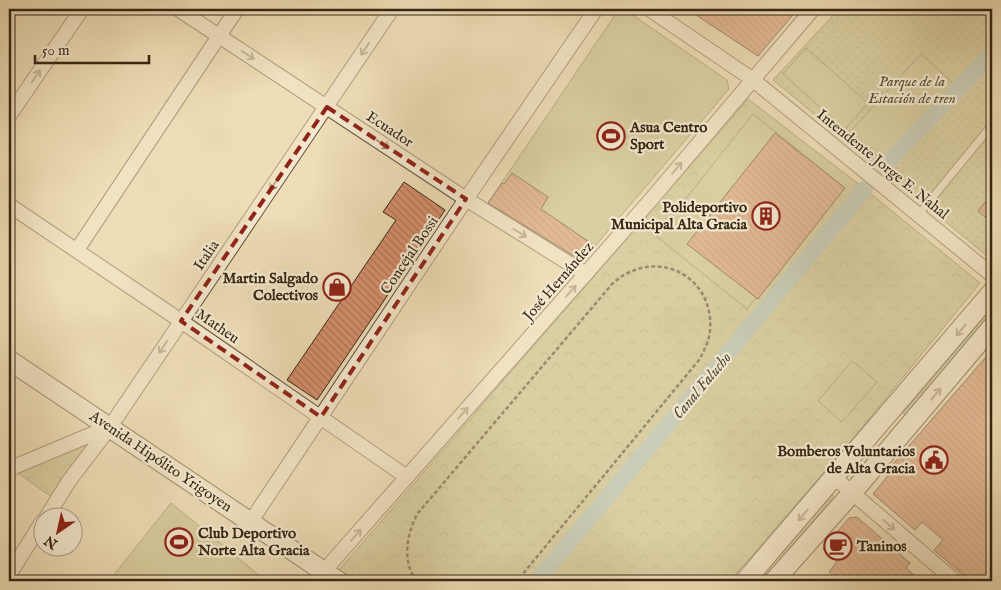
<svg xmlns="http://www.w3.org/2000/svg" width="1001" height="590" font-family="'IM FELL English',serif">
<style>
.grass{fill:url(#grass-dots);stroke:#7b734e}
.park{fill:url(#park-crowns);stroke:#7b734e}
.pitch{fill:#c0bf89;stroke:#7b734e}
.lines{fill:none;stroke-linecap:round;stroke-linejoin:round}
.canal{stroke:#9dbab8;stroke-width:16}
.building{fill:url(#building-back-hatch);stroke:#362714}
.service-casing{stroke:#64543c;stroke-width:9}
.minor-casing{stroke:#64543c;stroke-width:16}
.secondary-casing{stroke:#362714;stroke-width:21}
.path{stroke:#362714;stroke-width:2.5;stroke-dasharray:4 2.5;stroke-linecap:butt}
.service{stroke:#f4e9d0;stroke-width:7}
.minor{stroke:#f4e9d0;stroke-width:14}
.secondary{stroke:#f4e9d0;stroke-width:19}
.oneway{stroke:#958872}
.marked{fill:none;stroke:#8f2418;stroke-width:4;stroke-dasharray:10 6;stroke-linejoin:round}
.labels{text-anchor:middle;stroke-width:4.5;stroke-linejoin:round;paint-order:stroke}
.park-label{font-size:15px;font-style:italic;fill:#584d31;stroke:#f4e9d0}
.poi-label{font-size:15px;font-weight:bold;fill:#362714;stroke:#f4e9d0;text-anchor:start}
.street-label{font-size:15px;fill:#362714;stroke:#f4e9d0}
.water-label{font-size:16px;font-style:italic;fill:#504c3d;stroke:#f4e9d0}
</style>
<defs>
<pattern id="grass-dots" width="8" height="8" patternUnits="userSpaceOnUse" patternTransform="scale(1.25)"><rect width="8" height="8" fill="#c0bf89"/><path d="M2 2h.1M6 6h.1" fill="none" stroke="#a6a475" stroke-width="1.8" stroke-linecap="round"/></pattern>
<pattern id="park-crowns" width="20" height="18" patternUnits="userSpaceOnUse" patternTransform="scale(1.25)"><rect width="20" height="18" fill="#c0bf89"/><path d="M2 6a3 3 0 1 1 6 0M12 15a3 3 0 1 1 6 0" fill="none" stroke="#a6a475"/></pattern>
<pattern id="building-back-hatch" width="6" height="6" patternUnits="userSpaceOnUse" patternTransform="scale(1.25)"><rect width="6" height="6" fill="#d68f6c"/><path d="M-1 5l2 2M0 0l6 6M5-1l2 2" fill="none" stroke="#ae7558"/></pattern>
</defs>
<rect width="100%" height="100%" fill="#eeddb6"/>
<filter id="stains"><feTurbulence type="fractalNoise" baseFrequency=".004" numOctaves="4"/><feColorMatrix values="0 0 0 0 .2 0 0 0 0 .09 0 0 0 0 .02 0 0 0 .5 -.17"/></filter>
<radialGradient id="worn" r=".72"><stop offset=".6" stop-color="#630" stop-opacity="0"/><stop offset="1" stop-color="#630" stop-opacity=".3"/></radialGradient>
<g class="grass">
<path d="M839 9H992V260L773 80Z"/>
<path d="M992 308V313L906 415 903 413Z"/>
<path d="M832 495 834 496 762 581H757Z"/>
</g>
<g class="park">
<path d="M748 99 865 189 980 283 855 436 730 581H358L339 570Z"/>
<path d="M101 437 57 501 11 468Z"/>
</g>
<g class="pitch">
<path d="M619 9H624L727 80 729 89 579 265 488 203Z"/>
<path d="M806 48 868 103 845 129 783 74Z"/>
<path d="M921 54 954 84 883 161 850 132Z"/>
<path d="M753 114 845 188 747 309 656 236Z"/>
<path d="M852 361 877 382 842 422 818 401Z"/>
<path d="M171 503 266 581H109Z"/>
</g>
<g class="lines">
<g class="canal">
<path d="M884 166 992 54"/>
<path d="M537 581 865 189"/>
</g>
</g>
<g class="building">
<path d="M687 9H798L758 56Z"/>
<path d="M775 133 845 188 758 299 687 244Z"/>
<path d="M512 173 548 197 541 209 595 246 582 261 488 203 502 183 504 184Z"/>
<path d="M404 182 445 210 317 400 287 380 396 220 383 212Z"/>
<path d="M992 194V223L978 211Z"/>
<path d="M992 350V581H970L934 550 943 540 922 522 915 530 873 494 891 472 888 470Z"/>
<path d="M857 517 910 563 906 568 921 581H839L829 572 837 562 823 549 849 518Z"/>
</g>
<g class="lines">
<g class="service-casing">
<path id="service" d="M919 214 992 125"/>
</g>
<g class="minor-casing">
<g id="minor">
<path d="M178 9 466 199 586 274"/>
<path d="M649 9 752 79 992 275"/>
<path d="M9 116 82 9"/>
<path d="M9 205 181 321 407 477"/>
<path d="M77 250 237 9"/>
<path d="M9 469 107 428"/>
<path d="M835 478 955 581"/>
<path d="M46 518 69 481 110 427 392 9"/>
<path d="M251 521 466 199 596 9"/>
<path d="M325 573 332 562 648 203 813 9"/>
<path d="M9 575 42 522"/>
</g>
</g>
<g class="secondary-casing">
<g id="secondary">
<path d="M9 360 338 581"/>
<path d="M745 581 992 292"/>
<path d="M774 581 852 493 992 327"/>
</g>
</g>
<path class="path" d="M417 581C401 562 407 532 418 513L613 283C655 246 715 275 710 331 709 341 704 351 699 360L517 581"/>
<use href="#service" class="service"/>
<use href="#minor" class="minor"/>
<use href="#secondary" class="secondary"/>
</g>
<defs><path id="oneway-shaft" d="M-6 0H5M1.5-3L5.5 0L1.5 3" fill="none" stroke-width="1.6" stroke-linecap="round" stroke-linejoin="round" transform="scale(1.25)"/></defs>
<g class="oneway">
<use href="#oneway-shaft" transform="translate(365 49) rotate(124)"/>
<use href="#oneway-shaft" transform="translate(248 55) rotate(33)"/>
<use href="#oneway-shaft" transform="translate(36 76) rotate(-56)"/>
<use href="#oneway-shaft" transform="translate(383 144) rotate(33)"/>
<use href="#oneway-shaft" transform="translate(677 168) rotate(-50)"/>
<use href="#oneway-shaft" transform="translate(274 184) rotate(124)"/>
<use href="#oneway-shaft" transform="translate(520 233) rotate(32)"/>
<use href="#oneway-shaft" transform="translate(571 291) rotate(-49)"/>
<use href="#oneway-shaft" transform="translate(961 330) rotate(130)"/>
<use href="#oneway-shaft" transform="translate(163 347) rotate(124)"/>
<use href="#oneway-shaft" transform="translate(936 394) rotate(-50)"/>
<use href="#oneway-shaft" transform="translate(463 413) rotate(-49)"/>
<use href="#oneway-shaft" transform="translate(803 515) rotate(131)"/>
<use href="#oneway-shaft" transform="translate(889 525) rotate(41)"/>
<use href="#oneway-shaft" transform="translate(356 535) rotate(-49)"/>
</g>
<path d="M0 0H1001V590H0ZM327 107 466 199 321 417 181 321Z" fill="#eeddb6" fill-opacity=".55" fill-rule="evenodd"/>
<path class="marked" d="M327 107 466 199 321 417 181 321Z"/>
<defs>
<g id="stadium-ring" transform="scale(1.4375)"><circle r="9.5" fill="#f4e9d0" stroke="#8f2418" stroke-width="1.5"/><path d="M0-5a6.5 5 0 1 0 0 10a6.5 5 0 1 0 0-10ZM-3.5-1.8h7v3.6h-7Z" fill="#8f2418"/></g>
<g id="building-ring" transform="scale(1.4375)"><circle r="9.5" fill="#f4e9d0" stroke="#8f2418" stroke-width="1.5"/><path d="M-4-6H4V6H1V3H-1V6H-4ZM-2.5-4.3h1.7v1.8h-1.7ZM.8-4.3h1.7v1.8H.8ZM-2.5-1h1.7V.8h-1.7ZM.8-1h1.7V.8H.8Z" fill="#8f2418"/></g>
<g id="shop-ring" transform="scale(1.4375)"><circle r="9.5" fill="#f4e9d0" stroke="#8f2418" stroke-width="1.5"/><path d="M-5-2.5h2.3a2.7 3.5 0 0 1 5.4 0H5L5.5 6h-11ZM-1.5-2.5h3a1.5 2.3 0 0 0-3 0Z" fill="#8f2418"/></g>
<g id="civic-ring" transform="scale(1.4375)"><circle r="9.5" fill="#f4e9d0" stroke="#8f2418" stroke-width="1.5"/><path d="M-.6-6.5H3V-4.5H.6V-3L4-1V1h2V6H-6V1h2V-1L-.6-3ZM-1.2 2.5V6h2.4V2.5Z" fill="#8f2418"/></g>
<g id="cafe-ring" transform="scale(1.4375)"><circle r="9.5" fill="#f4e9d0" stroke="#8f2418" stroke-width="1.5"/><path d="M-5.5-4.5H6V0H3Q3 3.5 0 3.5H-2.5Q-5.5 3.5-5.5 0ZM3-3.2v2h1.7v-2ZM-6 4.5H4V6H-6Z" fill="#8f2418"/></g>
</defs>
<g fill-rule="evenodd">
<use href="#stadium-ring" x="611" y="136"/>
<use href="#building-ring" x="766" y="216"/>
<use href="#shop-ring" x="337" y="287"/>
<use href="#civic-ring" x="934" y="460"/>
<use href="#stadium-ring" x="179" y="542"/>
<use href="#cafe-ring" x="838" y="546"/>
</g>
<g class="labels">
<g class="park-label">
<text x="912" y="86">Parque de la<tspan x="912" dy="17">Estación de tren</tspan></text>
</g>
<g class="poi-label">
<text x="630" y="132">Asua Centro<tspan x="630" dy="17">Sport</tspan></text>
<text x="747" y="212" text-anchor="end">Polideportivo<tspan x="747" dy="17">Municipal Alta Gracia</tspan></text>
<text x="318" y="283" text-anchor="end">Martin Salgado<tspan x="318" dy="17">Colectivos</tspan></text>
<text x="915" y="456" text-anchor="end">Bomberos Voluntarios<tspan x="915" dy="17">de Alta Gracia</tspan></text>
<text x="198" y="538">Club Deportivo<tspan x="198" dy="17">Norte Alta Gracia</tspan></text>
<text x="857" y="551">Taninos</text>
</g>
<g class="street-label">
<text transform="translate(390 129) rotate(33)" y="5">Ecuador</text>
<text transform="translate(883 164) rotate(39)" y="5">Intendente Jorge E. Nahal</text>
<text transform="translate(206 255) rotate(-56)" y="5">Italia</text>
<text transform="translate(409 255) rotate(-56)" y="5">Concejal Bossi</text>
<text transform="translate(558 281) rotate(-49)" y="5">José Hernández</text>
<text transform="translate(218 326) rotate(35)" y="5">Matheu</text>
<text transform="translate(161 461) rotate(34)" y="5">Avenida Hipólito Yrigoyen</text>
</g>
<g class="water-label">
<text transform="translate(701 385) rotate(-50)" y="6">Canal Falucho</text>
</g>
</g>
<rect width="1001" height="590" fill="none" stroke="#eeddb6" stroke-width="30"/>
<rect x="10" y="10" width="981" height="570" fill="none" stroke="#362714" stroke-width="2.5"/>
<rect x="15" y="15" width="971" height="560" fill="none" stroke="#362714"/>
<g transform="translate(58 532) rotate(214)"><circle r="24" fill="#f4e9d0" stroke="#a89b85"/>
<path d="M0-4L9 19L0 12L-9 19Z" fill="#8f2418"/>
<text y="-8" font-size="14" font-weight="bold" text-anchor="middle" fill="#362714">N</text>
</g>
<path d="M35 55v8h114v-8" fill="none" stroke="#362714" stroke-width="2.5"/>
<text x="42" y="55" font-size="15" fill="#362714" stroke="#f4e9d0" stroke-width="4" paint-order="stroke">50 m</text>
<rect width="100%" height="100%" filter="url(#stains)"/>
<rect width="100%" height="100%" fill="url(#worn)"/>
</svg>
